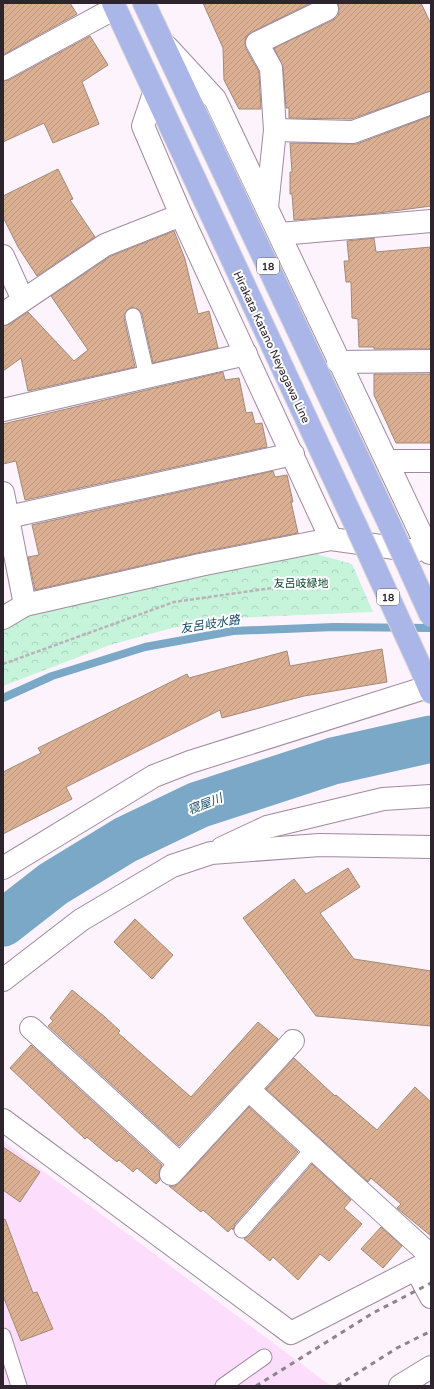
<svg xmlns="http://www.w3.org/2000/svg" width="434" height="1389" font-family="'Varela Round','Noto Sans JP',sans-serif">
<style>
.built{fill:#fcdefc}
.forest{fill:url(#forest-crowns)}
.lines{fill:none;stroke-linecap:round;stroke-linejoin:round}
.stream{stroke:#7aa8c6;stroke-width:8}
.river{stroke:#7aa8c6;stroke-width:47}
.building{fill:url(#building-hatch);stroke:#a38977}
.service-casing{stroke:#a08aa0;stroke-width:17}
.minor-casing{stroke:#a08aa0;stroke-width:24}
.tertiary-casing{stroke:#a08aa0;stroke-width:24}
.primary-casing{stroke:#d5d3d5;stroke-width:24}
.path{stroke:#bbb2bb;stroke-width:2.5;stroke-dasharray:4 2;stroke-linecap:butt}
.service{stroke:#fff;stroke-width:15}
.minor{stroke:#fff;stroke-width:22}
.tertiary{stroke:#fff;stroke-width:22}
.primary{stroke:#aab6e8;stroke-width:22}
.rail{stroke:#8c838c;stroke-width:3;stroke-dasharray:5 5;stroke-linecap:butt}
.primary-bridge-casing{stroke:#d5d3d5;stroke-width:24;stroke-linecap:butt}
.primary-bridge{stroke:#aab6e8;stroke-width:22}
.labels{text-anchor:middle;stroke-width:4;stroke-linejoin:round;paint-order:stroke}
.shield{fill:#fff;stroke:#6c666c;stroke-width:1}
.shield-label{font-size:10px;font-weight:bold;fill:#2d242d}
.street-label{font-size:11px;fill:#2d242d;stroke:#fff}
.park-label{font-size:11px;fill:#06482e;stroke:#fff}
.water-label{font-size:12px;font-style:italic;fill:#144c6b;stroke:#fff}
</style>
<defs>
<pattern id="forest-crowns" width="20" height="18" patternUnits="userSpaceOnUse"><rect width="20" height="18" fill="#c5f4da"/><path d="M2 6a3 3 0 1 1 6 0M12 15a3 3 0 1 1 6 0" fill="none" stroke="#aad1bb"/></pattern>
<pattern id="building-hatch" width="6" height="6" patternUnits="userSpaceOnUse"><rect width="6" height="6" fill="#dbb092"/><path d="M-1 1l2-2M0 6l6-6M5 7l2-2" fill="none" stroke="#bc977e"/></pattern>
</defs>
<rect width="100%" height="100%" fill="#fcf3fc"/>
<path class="built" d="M3 1141 133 1238 331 1386H3Z"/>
<path class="forest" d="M302 550 352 564 373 612 229 618 172 628 110 645 3 686V625L38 612Z"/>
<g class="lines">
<path class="stream" d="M3 698 52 676 145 647 233 631 334 627 431 628"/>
<path class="river" d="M3 923 53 884 125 840 198 805 333 761 431 739"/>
</g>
<g class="building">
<path d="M3 3H70L77 14 3 55Z"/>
<path d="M203 3H311L252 32 246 37 245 42 246 49 259 72 261 109H239L224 80 223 48Z"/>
<path d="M338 3H421L431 24V91L351 119 289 118V108H286L283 67 274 48 333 20 338 16 339 10Z"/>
<path d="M90 36 108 65 82 82 99 124 53 143 44 123 3 142V81L9 80Z"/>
<path d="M431 116V206L371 214 294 220 292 194H290V172H292L290 143 357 144Z"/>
<path d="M58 169 73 199 70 200 95 237 37 276 18 247 3 217V196Z"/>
<path d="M174 231 185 259 198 314 209 311 218 348 153 363 142 314 139 310 131 307 127 310 124 318 135 367 28 391 21 358 3 371V326L10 324 28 312 74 361 88 350 51 296 111 256Z"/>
<path d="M374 238 376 252 431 247V349H374V347H359L358 319 352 318 351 282H346L344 261H349L347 241Z"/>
<path d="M223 372 225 380 239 378 246 413 252 412 255 424 262 423 267 447 25 500 16 461 3 464V424Z"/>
<path d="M374 374H431V443H396L374 395Z"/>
<path d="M273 471 275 477 287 475 293 502H291L298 533 197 553 35 590 28 557 39 555 32 525Z"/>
<path d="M382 649 387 682 304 696 222 718 220 710 66 787 72 799 3 834V772L41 753 38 748 187 674 189 678 287 651 290 666Z"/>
<path d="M348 868 360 887 320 913 354 959 431 971V1026L316 1016 243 918 294 879 306 894Z"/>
<path d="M135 919 173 955 152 979 114 942Z"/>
<path d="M72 990 105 1017 120 1031 118 1033 191 1097 258 1022 278 1039 179 1146 48 1026 53 1021 50 1018Z"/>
<path d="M31 1045 162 1165 159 1172 160 1180 156 1184 137 1168 133 1172 119 1160 117 1162 102 1150 87 1137 85 1139 10 1068Z"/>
<path d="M294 1058 335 1096 336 1095 377 1130 415 1087 431 1102V1236L397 1208 401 1204 371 1178 368 1182 266 1089Z"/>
<path d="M249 1107 298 1152 235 1224 233 1230 232 1228 228 1232 203 1210 201 1212 169 1186H175L180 1182Z"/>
<path d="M3 1147 40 1172 20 1202 3 1190Z"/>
<path d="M312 1164 351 1200 344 1208 362 1224 329 1261 320 1254 298 1280 273 1257 270 1261 244 1239 249 1236Z"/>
<path d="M5 1219 33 1293 37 1292 53 1329 21 1341 3 1296V1220Z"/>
<path d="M381 1227 402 1246 383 1268 361 1249Z"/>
</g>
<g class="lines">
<g class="service-casing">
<g id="service">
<path d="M133 316 147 377"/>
<path d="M242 1230 313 1149"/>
<path d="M3 1336 19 1386"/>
<path d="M223 1386 264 1357"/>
</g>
</g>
<g class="minor-casing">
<g id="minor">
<path d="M167 47 215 99 430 553"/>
<path d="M3 69 115 8"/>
<path d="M275 130 353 132 431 103"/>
<path d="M267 207 275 130 271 68 257 43 327 9"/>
<path d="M181 215 331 539"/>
<path d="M280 234 431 221"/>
<path d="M3 256 23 300"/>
<path d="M3 314 105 245 181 215 143 126 154 93"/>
<path d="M338 362 431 361"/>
<path d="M3 410 246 354"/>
<path d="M387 461H431"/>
<path d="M3 493 25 605"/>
<path d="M8 517 293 454"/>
<path d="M3 618 25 605 200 565 331 539 416 551"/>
<path d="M222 848 267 827 383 799 431 796"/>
<path d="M3 868 154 776 190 762 431 686"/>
<path d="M3 980 81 920 172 866 211 853 320 845 431 847"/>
<path d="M31 1028 180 1164"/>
<path d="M249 1090 431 1256"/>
<path d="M3 1120 291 1333 431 1261"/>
<path d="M171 1174 293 1041"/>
<path d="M416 1269 431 1297"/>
</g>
</g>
<g class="tertiary-casing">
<path id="tertiary" d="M400 1386 431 1367"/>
</g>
<g class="primary-casing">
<g id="primary">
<path d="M113 3 357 528"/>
<path d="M144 3 392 530"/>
<path d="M420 666 431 692"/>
</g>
</g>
<path class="path" d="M3 664 174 602 307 583"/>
<use href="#service" class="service"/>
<use href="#minor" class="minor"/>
<use href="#tertiary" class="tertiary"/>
<use href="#primary" class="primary"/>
<g class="rail">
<path d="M256 1386 373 1313 431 1283"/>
<path d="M337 1386 397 1348 431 1331"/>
</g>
<g class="primary-bridge-casing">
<g id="primary-bridge">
<path d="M357 528 420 666"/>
<path d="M392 530 431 616"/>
</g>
</g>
<use href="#primary-bridge" class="primary-bridge"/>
</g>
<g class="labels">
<g class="shield">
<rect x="257" y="258" width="22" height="16" rx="3"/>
<rect x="377" y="589" width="22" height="16" rx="3"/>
</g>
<g class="shield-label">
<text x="268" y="270">18</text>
<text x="388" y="601">18</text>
</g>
<g class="street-label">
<text transform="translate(272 347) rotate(65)" y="4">Hirakata Katano Neyagawa Line</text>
</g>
<g class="park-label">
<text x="301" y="587">友呂岐緑地</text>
</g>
<g class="water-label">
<text transform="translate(210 624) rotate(-9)" y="4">友呂岐水路</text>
<text transform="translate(205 804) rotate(-21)" y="4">寝屋川</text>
</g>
</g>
<rect width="434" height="1389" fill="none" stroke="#2d242d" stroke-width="8"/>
</svg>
